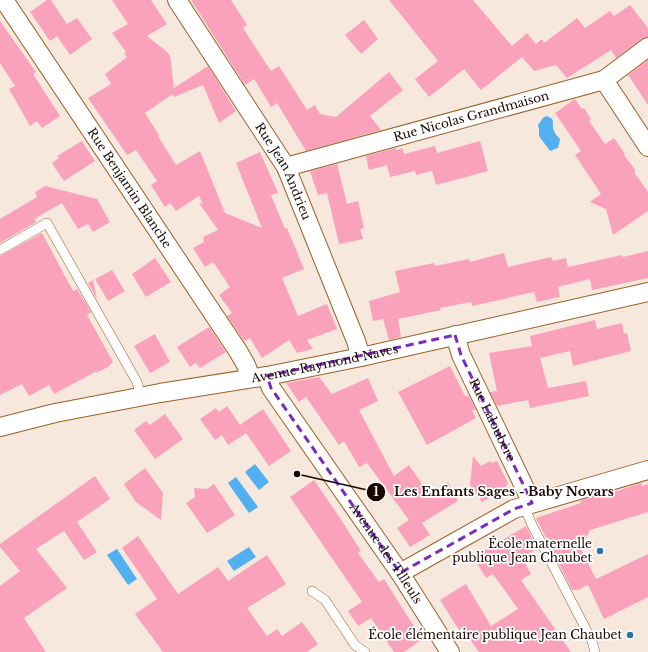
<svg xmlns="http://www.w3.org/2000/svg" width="648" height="652" font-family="'Libre Baskerville',serif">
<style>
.water{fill:#52b0f0}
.building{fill:#faa2bb}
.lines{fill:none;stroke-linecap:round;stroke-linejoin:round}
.service-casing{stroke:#9c6023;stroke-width:10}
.minor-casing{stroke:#9c6023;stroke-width:20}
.service{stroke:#fff;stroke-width:9}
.minor{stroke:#fff;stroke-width:18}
.marked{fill:none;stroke:#7b2cbf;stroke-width:3;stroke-dasharray:8 5;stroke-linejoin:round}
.poi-dot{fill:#2775a7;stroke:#fff;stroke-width:1.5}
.labels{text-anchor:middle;stroke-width:3.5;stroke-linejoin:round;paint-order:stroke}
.street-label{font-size:12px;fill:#190700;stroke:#fff}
.poi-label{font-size:12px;fill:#190700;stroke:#fff;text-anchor:end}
.leader{fill:none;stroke:#190700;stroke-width:1.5}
.callout-dot{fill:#190700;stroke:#fff;stroke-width:1.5}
.mark-label{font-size:12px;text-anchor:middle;font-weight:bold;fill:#fff}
.callout-label{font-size:13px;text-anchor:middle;font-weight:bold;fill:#190700;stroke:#fff;stroke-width:3.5;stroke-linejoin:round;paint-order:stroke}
</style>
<rect width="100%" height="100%" fill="#f6e8dc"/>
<g class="water">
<path d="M546 116C557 119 551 123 554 131 555 134 558 137 560 139L558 148 550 151 539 136V130L538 125 543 118Z"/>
<path d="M255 464 269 482 259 490 245 472Z"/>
<path d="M236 477 258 507 249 513 228 483Z"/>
<path d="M249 547 256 557 234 571 227 561Z"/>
<path d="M117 549 137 579 128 585 107 555Z"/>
</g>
<g class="building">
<path d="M47 0H51L67 24 77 18 92 39 70 55 57 36 50 41 30 12Z"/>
<path d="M112 0H151L167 24 147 36 166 51 170 56 174 88 208 66 236 111 219 123 203 85 174 97 173 94 145 113 159 135 158 136 176 165 200 151 225 213 262 228 236 163 260 152 278 193 271 195 285 229 287 228 304 269 282 278 298 316 327 304 337 329 307 340 313 349 297 353 289 340 262 358 250 338 244 341 227 316 232 313 219 295 230 287 213 262 205 267 193 248 204 242 203 237 218 230 199 203 203 204 199 196 176 211 170 203 165 207 151 185 157 181 136 150 127 155 88 98 111 84 105 74 127 57 124 53 126 52 112 33 128 24Z"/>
<path d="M191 0H231L247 25 243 28 271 71 279 66 307 110 315 105 320 114 336 117 389 72 403 90 370 116 381 130 306 151 277 103 271 107 254 79 245 85Z"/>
<path d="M389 0H473L512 46 527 33 536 44 542 39 544 43 577 18 585 28 610 11 614 16 630 5 648 28V37L642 39 616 58 611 50 567 78 556 65 534 71 522 57 481 90 464 69 429 97 415 79 438 61Z"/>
<path d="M364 20 378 39 361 54 345 35Z"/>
<path d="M0 21 36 72 33 74 60 116 42 128 37 121 30 126 9 89 15 86 0 63Z"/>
<path d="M648 60V105L628 75Z"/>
<path d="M575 99 582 109 584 108 591 119 589 121 605 144 614 138 625 154 624 155 636 171 634 172 648 192V211L613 235 606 209 590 202 601 194 575 155 581 151 555 113Z"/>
<path d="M82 141 95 161 64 181 52 163 59 158 57 156Z"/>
<path d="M480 141 488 171 436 185 432 171 416 175 415 171 390 177 387 165 369 170 366 156 395 148 397 150 402 148 404 154 435 146 437 153Z"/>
<path d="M337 164 347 204 358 201 364 228 360 229 363 239 339 244 327 193 318 195 310 171Z"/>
<path d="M45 186 97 199 110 222 93 232 88 224 78 229 62 203 34 219 36 222 0 243V219L37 197 35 192Z"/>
<path d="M42 233 73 291 77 289 91 312 87 315 113 362 108 367 96 373 95 372 54 394 49 385 29 396 22 384 0 395V256Z"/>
<path d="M648 251V278L592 290 590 279 558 287 560 297 537 302 534 292 472 306 471 302 440 308 441 310 398 319 401 337 389 340 383 319 373 321 369 301 400 292 395 271 434 263 435 266 469 259 470 262 504 253 508 267 551 257 553 261 566 258 568 267 622 255 623 257Z"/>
<path d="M155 258 171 282 146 297 132 274Z"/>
<path d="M112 270 125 291 108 301 95 279Z"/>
<path d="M93 280 97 299 88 283Z"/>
<path d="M595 320 597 329 622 323 624 334 627 333 631 351 573 366 570 351 540 358 548 388 586 381 589 396 530 408 528 400 497 406 490 392 497 391 489 353 532 346 530 336Z"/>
<path d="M209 327 226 352 200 368 196 363 190 367 177 347Z"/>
<path d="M155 334 170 362 150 373 134 346Z"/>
<path d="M450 366 465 396H469L476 410H472L476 418 427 445 398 392Z"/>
<path d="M319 377 332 394 368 378 378 401 359 410 394 476 409 465 429 494 448 482 458 501 422 523 430 535 410 547 397 528 409 520 367 463 359 467 344 441 339 445 306 397 299 402 286 383Z"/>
<path d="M227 406 240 425 263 409 291 451 269 466 246 433 228 445 222 435 215 440 200 419 216 408 219 412Z"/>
<path d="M165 414 183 439 155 459 134 430 146 421 150 425Z"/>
<path d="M473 456 481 466 490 461 492 463 497 461 508 483 503 493 500 492 482 502 470 485Z"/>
<path d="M145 468 163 493 161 520 136 502 124 484Z"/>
<path d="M95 476 110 499 77 522 97 552 84 560 64 531 36 549 67 588 24 618 46 652H0V586L20 571 0 547V544Z"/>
<path d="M314 480 340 518 361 551 358 553 379 582 384 579 422 639 404 652H394L371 618 358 626 348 611 362 602 290 497Z"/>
<path d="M641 483 642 486 648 484V512L590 530 581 549 596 579 648 554V597L604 619 588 585 578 590H572L536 518 581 503 580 501 595 496 596 498Z"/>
<path d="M214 484 235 515 207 533 186 503 195 497 194 488 207 489Z"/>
<path d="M526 526 537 549 522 557 531 574 521 580 571 652H479L462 628 459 630 440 600 466 584 491 626 518 609 493 574 486 578 475 560 483 555 482 552Z"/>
<path d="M138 536 178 594 218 567 228 581 267 555 286 584 247 608 267 636 277 629 282 636 302 622 318 644 307 652H163L135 614 157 599 122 548Z"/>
</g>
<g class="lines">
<g class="service-casing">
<g id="service">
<path d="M0 250 47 223 137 382 141 397"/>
<path d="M524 506 533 527 592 641 595 652"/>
<path d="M312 591 325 600 355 645 365 652"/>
</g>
</g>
<g class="minor-casing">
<g id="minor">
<path id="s1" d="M4 0 238 351 246 365 251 378"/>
<path id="s2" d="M177 0 286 167 356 341 361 357"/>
<path d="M604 80 648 147"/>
<path id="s3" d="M286 167 604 80 648 47"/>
<path id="s4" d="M455 335 461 355 532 503"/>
<path id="s5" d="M267 376 271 388 400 573 450 652"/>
<path id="s6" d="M0 427 55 413 160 393 267 376 361 357 648 292"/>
<path d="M400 573 514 509 648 470"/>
</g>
</g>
<use href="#service" class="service"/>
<use href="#minor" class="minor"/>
</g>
<path class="marked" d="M455 335 461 355 532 503 514 509 400 573 271 388 267 376Z"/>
<g class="poi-dot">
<circle cx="600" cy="551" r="4"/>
<circle cx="630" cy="635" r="4"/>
</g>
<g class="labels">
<g class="street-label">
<text dy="4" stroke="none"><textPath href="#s3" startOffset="192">Rue Nicolas Grandmaison</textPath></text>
<text dy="4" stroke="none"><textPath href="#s2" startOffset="202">Rue Jean Andrieu</textPath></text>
<text dy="4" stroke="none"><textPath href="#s1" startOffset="226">Rue Benjamin Blanche</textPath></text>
<text dy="4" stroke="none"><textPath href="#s6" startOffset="331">Avenue Raymond Naves</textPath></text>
<text dy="4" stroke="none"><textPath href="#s4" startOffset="93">Rue Laloubère</textPath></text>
<text dy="4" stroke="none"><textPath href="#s5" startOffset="214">Avenue des Tilleuls</textPath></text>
</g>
<g class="poi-label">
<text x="592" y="548">École maternelle<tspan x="592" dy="14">publique Jean Chaubet</tspan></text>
<text x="622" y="639">École élémentaire publique Jean Chaubet</text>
</g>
</g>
<path class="leader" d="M297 474L376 492"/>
<g class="callout-dot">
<circle cx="297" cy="474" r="4"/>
<circle cx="376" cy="492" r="10"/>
</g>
<g class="mark-label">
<text x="376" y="496">1</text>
</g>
<g class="callout-label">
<text x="504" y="496">Les Enfants Sages - Baby Novars</text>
</g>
</svg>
